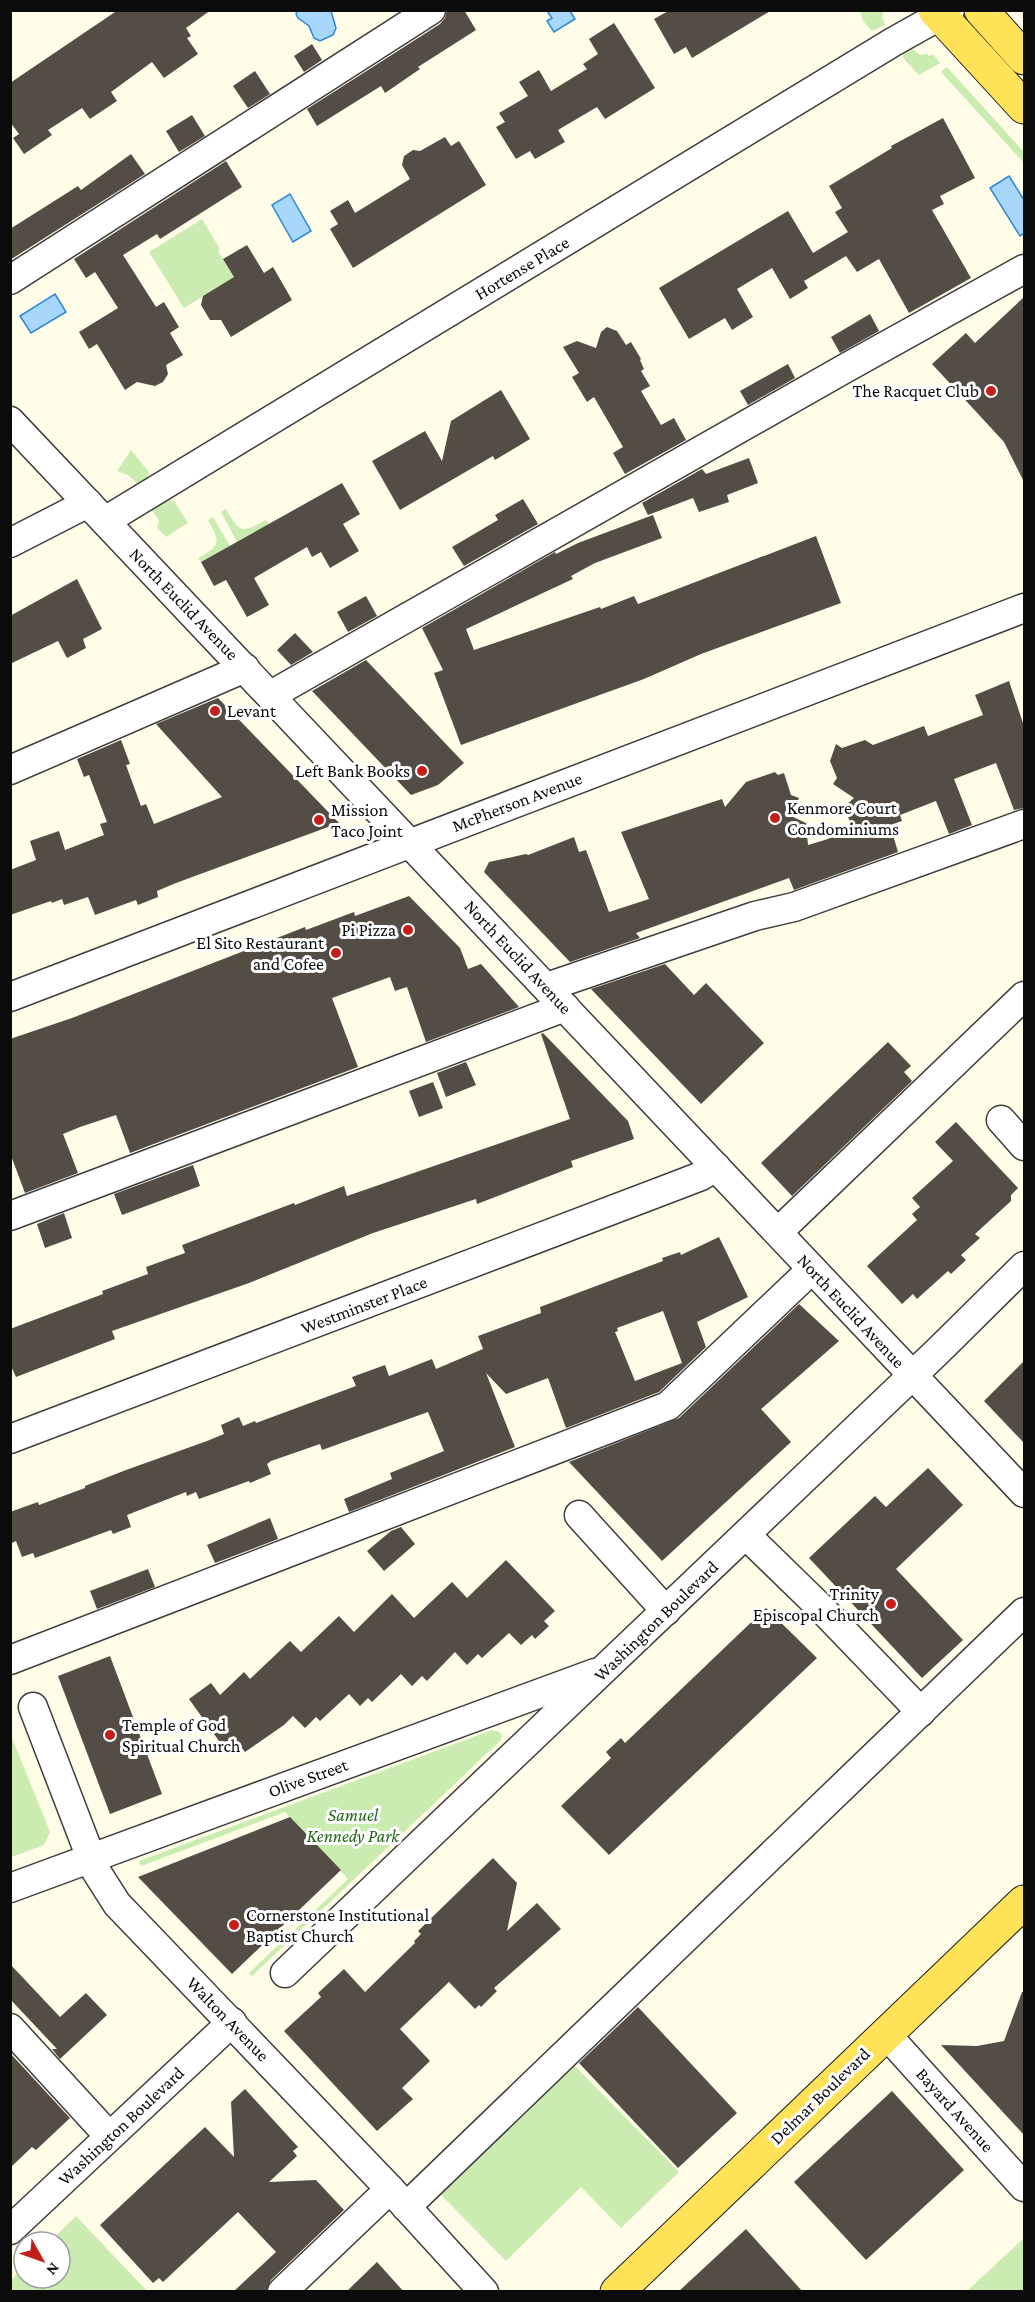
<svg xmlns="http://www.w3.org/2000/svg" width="1035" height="2302" font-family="'Crimson Pro',serif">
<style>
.green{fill:#cbecb0}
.water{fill:#a9d6fb;stroke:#2a87d7;stroke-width:1.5}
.building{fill:#544d46;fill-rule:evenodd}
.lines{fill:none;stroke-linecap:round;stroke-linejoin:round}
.minor-casing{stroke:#3e3e3e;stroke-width:31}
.major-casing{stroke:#1c1c1c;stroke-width:35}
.minor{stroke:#fff;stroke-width:28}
.major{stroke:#ffe258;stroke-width:33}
.poi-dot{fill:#c41d1a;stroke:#fff;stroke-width:2}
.labels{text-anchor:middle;stroke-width:6;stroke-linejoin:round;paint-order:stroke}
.street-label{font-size:18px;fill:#0b0b0b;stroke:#fff}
.poi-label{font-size:18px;fill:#0b0b0b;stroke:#fff;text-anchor:end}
.park-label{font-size:18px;font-style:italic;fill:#226617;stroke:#fff}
</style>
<rect width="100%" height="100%" fill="#fffce8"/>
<g class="green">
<path d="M860 11H884L882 17 885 25 872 31 863 21Z"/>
<path d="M910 47 920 55 927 54 929 56 933 54 940 63 919 75 903 58 904 49Z"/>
<path d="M947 67 1024 152V163L941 72Z"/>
<path d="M202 219 220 249 218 251 234 277 184 308 149 252Z"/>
<path d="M131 450 149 472 145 483 141 487 128 475 117 471Z"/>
<path d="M164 499 174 501 188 523 166 537 157 528 159 520 152 511 153 508Z"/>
<path d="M226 509C240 534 241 533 266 520L269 524 237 542 221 512Z"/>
<path d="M213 517 230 546 201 562 198 558C222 545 220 542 208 520Z"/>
<path d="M492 1730 500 1732 502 1736 500 1741 252 1976 249 1973 348 1879 285 1812 141 1866 139 1861Z"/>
<path d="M10 1733 50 1832 44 1845 11 1857Z"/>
<path d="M573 2064 679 2172 621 2228 581 2187 506 2261 440 2194Z"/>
<path d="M76 2216 147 2291H11V2280L24 2267V2278H60V2242H49Z"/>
<path d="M1024 2238V2291H967Z"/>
</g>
<g class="water">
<path d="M297 11H331L336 28 333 35 320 41 314 38 309 26 298 18 296 14Z"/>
<path d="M547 11H570L575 19 554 32 547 21 552 18Z"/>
<path d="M1009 176 1024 200V233L1020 236 990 188Z"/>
<path d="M290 194 311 231 293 242 272 205Z"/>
<path d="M55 294 66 312 31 333 20 316Z"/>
</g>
<g class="building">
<path d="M118 10H211L186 28 191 36 187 38 198 54 164 78 152 62 111 92 117 101 90 119 82 108 48 130 52 135 24 154 13 138 19 134 10 122V83Z"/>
<path d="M447 10H464L476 30 418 67 420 69 385 93 381 86 317 126 307 109 440 24 445 18Z"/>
<path d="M670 10H772L692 58 686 47 674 54 654 19Z"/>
<path d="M614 23 655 88 605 119 597 107 558 130 565 142 535 159 530 151 516 159 496 127 505 122 499 113 528 96 519 82 539 70 551 91 587 69 583 64 598 54 589 39Z"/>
<path d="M312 44 322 60 304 72 294 56Z"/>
<path d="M255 71 270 94 248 108 233 86Z"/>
<path d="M192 115 205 136 179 152 166 131Z"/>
<path d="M943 118 975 178 940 196 944 204 932 210 971 278 909 313 879 259 857 272 846 256 804 281 808 288 790 299 772 268 737 289 753 317 732 330 725 318 689 339 659 288 788 211 813 253 848 232 835 212 842 208 829 186 892 148 891 146Z"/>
<path d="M445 137 451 146 459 141 486 185 353 268 330 229 338 224 330 211 348 200 355 213 410 179 402 165 404 156 413 150 420 151Z"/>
<path d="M131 154 145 174 10 260V229L78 186 81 190Z"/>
<path d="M226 161 242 187 160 239 157 234 123 255 156 307 164 302 179 327 170 333 183 355 166 365 168 374 163 382 155 386 137 382 125 390 97 344 89 349 79 332 118 308 95 272 86 278 74 259Z"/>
<path d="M247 245 264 273 273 267 292 300 231 337 221 320H210L201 305 203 296 234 277 223 259Z"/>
<path d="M1024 297V482L1004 442 932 364 966 333 975 343Z"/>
<path d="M870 314 879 331 840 353 831 337Z"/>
<path d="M607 327 617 331 626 345 631 342 641 359 640 360 644 369 641 371 650 386 641 391 661 425 674 418 686 440 625 474 613 453 623 447 594 397 587 402 572 377 579 373 563 347 577 341 596 348 601 332Z"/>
<path d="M788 364 795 378 748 405 740 391Z"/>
<path d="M501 390 530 439 495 460 493 456 400 510 372 461 425 431 442 461 451 421Z"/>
<path d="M749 458 758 483 727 495 729 502 699 512 693 498 648 515 642 503 702 469 706 474Z"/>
<path d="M342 483 360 514 343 524 359 551 330 568 321 552 312 557 307 547 254 578 269 605 247 617 226 580 214 586 201 562Z"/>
<path d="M523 499 538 524 464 566 452 547 498 520 495 515Z"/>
<path d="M653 515 662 538 595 563 571 576 573 579 466 629 474 650 600 607 601 609 634 596 638 604 816 536 841 603 701 654 644 679 461 745 434 673 443 670 422 628 555 552 556 554 578 543Z"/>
<path d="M77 579 102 629 83 639 86 648 67 658 58 641 10 664V616Z"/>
<path d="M366 596 377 616 348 632 337 612Z"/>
<path d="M295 633 313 652 291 665 277 650Z"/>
<path d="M366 660 464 763 438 785 411 795 312 691Z"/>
<path d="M1009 681 1024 726V808L1014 810 996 763 954 779 972 825 949 834 936 801 900 815 902 821 890 825 898 852 794 890 789 878 636 933 640 938 570 962 484 872 489 862 526 854 528 855 574 837 579 852 586 850 609 912 649 899 621 832 722 799 725 807 746 782 775 772 778 775 784 773 791 795 799 798 791 816 806 823 808 845 825 840 853 829 844 807 854 798 833 784 837 778 830 761 836 744 842 748 865 740 873 745 924 726 928 736 983 715 975 695Z"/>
<path d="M218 698 339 823 176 883 157 891 158 897 138 905 136 900 95 915 88 897 64 905 62 899 52 903 51 901 10 915V870L36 860 30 841 59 831 65 850 104 835 100 824 107 822 89 775 84 777 77 759 121 740 130 764 126 765 141 806 146 804 154 824 222 797 156 724Z"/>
<path d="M409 896 460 948 468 969 481 964 519 1007 426 1042 407 987 395 991 390 977 332 998 358 1067 130 1153 116 1115 80 1127 63 1134 78 1173 25 1193 10 1153V1039L72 1018 305 927 306 930 354 912 355 916Z"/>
<path d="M665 964 694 995 706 983 764 1043 701 1104 591 989Z"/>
<path d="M543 1033 628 1121 634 1139 571 1161 573 1167 477 1204 476 1199 373 1233 249 1283 112 1331 115 1339 16 1377 10 1364V1329L103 1294 102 1291 148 1274 146 1267 185 1253 182 1245 294 1203 295 1205 344 1186 347 1196 570 1119 541 1034Z"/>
<path d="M888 1042 911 1066 904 1072 912 1081 792 1196 761 1163Z"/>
<path d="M466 1062 476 1085 446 1097 437 1073Z"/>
<path d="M433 1082 443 1108 419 1117 409 1091Z"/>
<path d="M956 1122 1018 1188 1011 1195V1201L975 1234 980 1238 961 1255 966 1260 951 1274 948 1271 917 1299 913 1294 902 1304 867 1266 917 1220 912 1214 920 1207 912 1198 953 1161 935 1142Z"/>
<path d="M193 1165 200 1186 122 1215 114 1194Z"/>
<path d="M64 1213 72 1238 45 1248 37 1224Z"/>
<path d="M719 1237 748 1297 697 1322 706 1347 659 1392 566 1428 548 1378 506 1394 486 1373 515 1447 349 1512 344 1499 392 1479 390 1473 444 1451 428 1412 322 1450 320 1444 271 1461 267 1464 271 1474 250 1483 249 1481 199 1499 196 1492 187 1496 186 1492 127 1515 131 1527 113 1534 111 1530 35 1558 33 1553 22 1557 16 1541 10 1544V1512L38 1502 39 1505 85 1488V1486L126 1470 207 1441 224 1434 221 1425 239 1417 243 1426 255 1421 256 1423 356 1386 352 1377 385 1365 389 1376 432 1359 436 1369 483 1349 478 1336 541 1313 540 1307 663 1261 662 1258 680 1252 681 1255ZM663 1311 682 1363 635 1381 615 1332 618 1331 617 1328Z"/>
<path d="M799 1304 839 1341 761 1409 791 1442 662 1561 569 1462 679 1418Z"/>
<path d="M1024 1361V1443L984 1401Z"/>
<path d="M928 1468 963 1505 896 1569 963 1640 922 1678 809 1558 875 1496 886 1507Z"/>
<path d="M270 1518 278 1539 215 1563 207 1545Z"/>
<path d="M401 1527 415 1544 384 1571 367 1551 391 1531Z"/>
<path d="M506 1560 555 1611 544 1621 549 1626 535 1639 532 1635 521 1645 509 1633 482 1658 478 1654 467 1665 455 1652 427 1681 422 1676 412 1686 401 1674 372 1702 368 1698 360 1706 349 1694 320 1721 316 1717 305 1728 293 1716 284 1725 245 1752 241 1747 229 1755 189 1699 211 1683 220 1695 244 1672 250 1679 290 1641 301 1652 339 1616 354 1632 392 1594 414 1618 452 1582 467 1598Z"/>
<path d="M148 1569 155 1587 97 1609 90 1591Z"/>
<path d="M766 1608 817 1658 609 1855 561 1806 611 1758 606 1752 621 1738 625 1743Z"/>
<path d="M110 1656 162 1794 110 1814 58 1676Z"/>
<path d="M290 1817 341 1870 232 1974 138 1877Z"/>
<path d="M493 1858 517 1883 507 1931 537 1903 561 1929 494 1988 497 1991 481 2007 479 2005 475 2009 449 1982 400 2029 430 2061 402 2088 413 2099 377 2131 284 2031 321 1997 318 1993 344 1969 365 1992 415 1943 414 1941 421 1934 418 1931Z"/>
<path d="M10 1964 60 2017 86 1993 107 2015 60 2059 52 2049H57L10 1999Z"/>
<path d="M1022 1992H1024V2135L941 2045 977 2046 1004 2041Z"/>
<path d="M638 2007 737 2113 678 2168 579 2063Z"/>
<path d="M10 2053 70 2118 36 2150 32 2147 10 2168Z"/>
<path d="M245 2089 298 2147 293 2151 297 2156 269 2182 316 2180 344 2210 271 2280 266 2292H233L276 2252 238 2212 163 2282 159 2278 153 2283 100 2225 205 2127 234 2157 231 2102Z"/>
<path d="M892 2091 964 2170 866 2260 794 2182Z"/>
<path d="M746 2229 803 2292H678Z"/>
<path d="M377 2262 404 2292H346Z"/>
</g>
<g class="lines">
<g class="minor-casing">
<g id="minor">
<path d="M10 280 431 10"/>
<path d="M10 421 1024 1493"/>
<path d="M105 521 893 42 950 10"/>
<path d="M10 543 88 503"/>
<path d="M271 695 844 369 1024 269"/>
<path d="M10 770 245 668"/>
<path d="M547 987 755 916 794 907 1024 824"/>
<path d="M10 997 1024 608"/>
<path d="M1001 1120 1024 1146"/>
<path d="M10 1216 565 1007"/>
<path d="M778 1232 1024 996"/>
<path d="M10 1439 683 1183 701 1176 716 1167"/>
<path d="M579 1515 666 1611"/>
<path d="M746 1535 821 1608 921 1712"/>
<path d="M10 1660 668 1406 812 1269"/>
<path d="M33 1707 96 1871 117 1904 390 2189 484 2292"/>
<path d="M10 1888 595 1673"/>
<path d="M285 1973 937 1352 1024 1266"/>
<path d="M10 2028 109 2136"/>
<path d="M886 2034 1024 2187"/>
<path d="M406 2207 1024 1612"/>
<path d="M10 2230 232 2022"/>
<path d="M282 2292 390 2189"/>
</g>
</g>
<g class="major-casing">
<g id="major">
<path d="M935 10 1024 107"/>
<path d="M981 10 1024 58"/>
<path d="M617 2292 1024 1902"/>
</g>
</g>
<use href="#minor" class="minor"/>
<use href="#major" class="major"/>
</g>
<g class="poi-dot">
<circle cx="991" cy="391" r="6"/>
<circle cx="215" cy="711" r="6"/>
<circle cx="422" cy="771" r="6"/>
<circle cx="775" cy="818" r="6"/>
<circle cx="319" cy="820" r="6"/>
<circle cx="408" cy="930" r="6"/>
<circle cx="336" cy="953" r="6"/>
<circle cx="891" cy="1604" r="6"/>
<circle cx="110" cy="1735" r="6"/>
<circle cx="234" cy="1925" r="6"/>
</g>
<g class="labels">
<g class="street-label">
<text transform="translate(522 268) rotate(-31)" y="6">Hortense Place</text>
<text transform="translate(184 604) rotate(46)" y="6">North Euclid Avenue</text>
<text transform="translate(517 802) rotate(-21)" y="6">McPherson Avenue</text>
<text transform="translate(518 957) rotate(47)" y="6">North Euclid Avenue</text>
<text transform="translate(364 1305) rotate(-21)" y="6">Westminster Place</text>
<text transform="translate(851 1311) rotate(47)" y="6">North Euclid Avenue</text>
<text transform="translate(656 1621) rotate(-44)" y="6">Washington Boulevard</text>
<text transform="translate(308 1778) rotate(-20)" y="6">Olive Street</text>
<text transform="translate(228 2019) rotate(46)" y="6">Walton Avenue</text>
<text transform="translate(820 2096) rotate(-44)" y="6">Delmar Boulevard</text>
<text transform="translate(955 2110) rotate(48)" y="6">Bayard Avenue</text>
<text transform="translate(121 2126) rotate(-43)" y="6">Washington Boulevard</text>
</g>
<g class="poi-label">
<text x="979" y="397">The Racquet Club</text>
<text x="227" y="717" text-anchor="start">Levant</text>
<text x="410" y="777">Left Bank Books</text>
<text x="787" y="814" text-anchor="start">Kenmore Court<tspan x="787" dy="21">Condominiums</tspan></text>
<text x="331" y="816" text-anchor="start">Mission<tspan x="331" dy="21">Taco Joint</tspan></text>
<text x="396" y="936">Pi Pizza</text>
<text x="324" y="949">El Sito Restaurant<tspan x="324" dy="21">and Cofee</tspan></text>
<text x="879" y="1600">Trinity<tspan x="879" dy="21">Episcopal Church</tspan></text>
<text x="122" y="1731" text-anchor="start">Temple of God<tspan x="122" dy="21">Spiritual Church</tspan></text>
<text x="246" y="1921" text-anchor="start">Cornerstone Institutional<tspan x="246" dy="21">Baptist Church</tspan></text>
</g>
<g class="park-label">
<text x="353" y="1821">Samuel<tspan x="353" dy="21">Kennedy Park</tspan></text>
</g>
</g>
<rect width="1035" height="2302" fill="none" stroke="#0b0b0b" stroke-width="24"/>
<g transform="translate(42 2260) rotate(130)"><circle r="28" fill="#ffffff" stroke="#9d9d9d" stroke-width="1.5"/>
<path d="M0-4.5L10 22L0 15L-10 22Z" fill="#c41d1a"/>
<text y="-9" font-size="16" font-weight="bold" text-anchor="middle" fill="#0b0b0b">N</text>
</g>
</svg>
